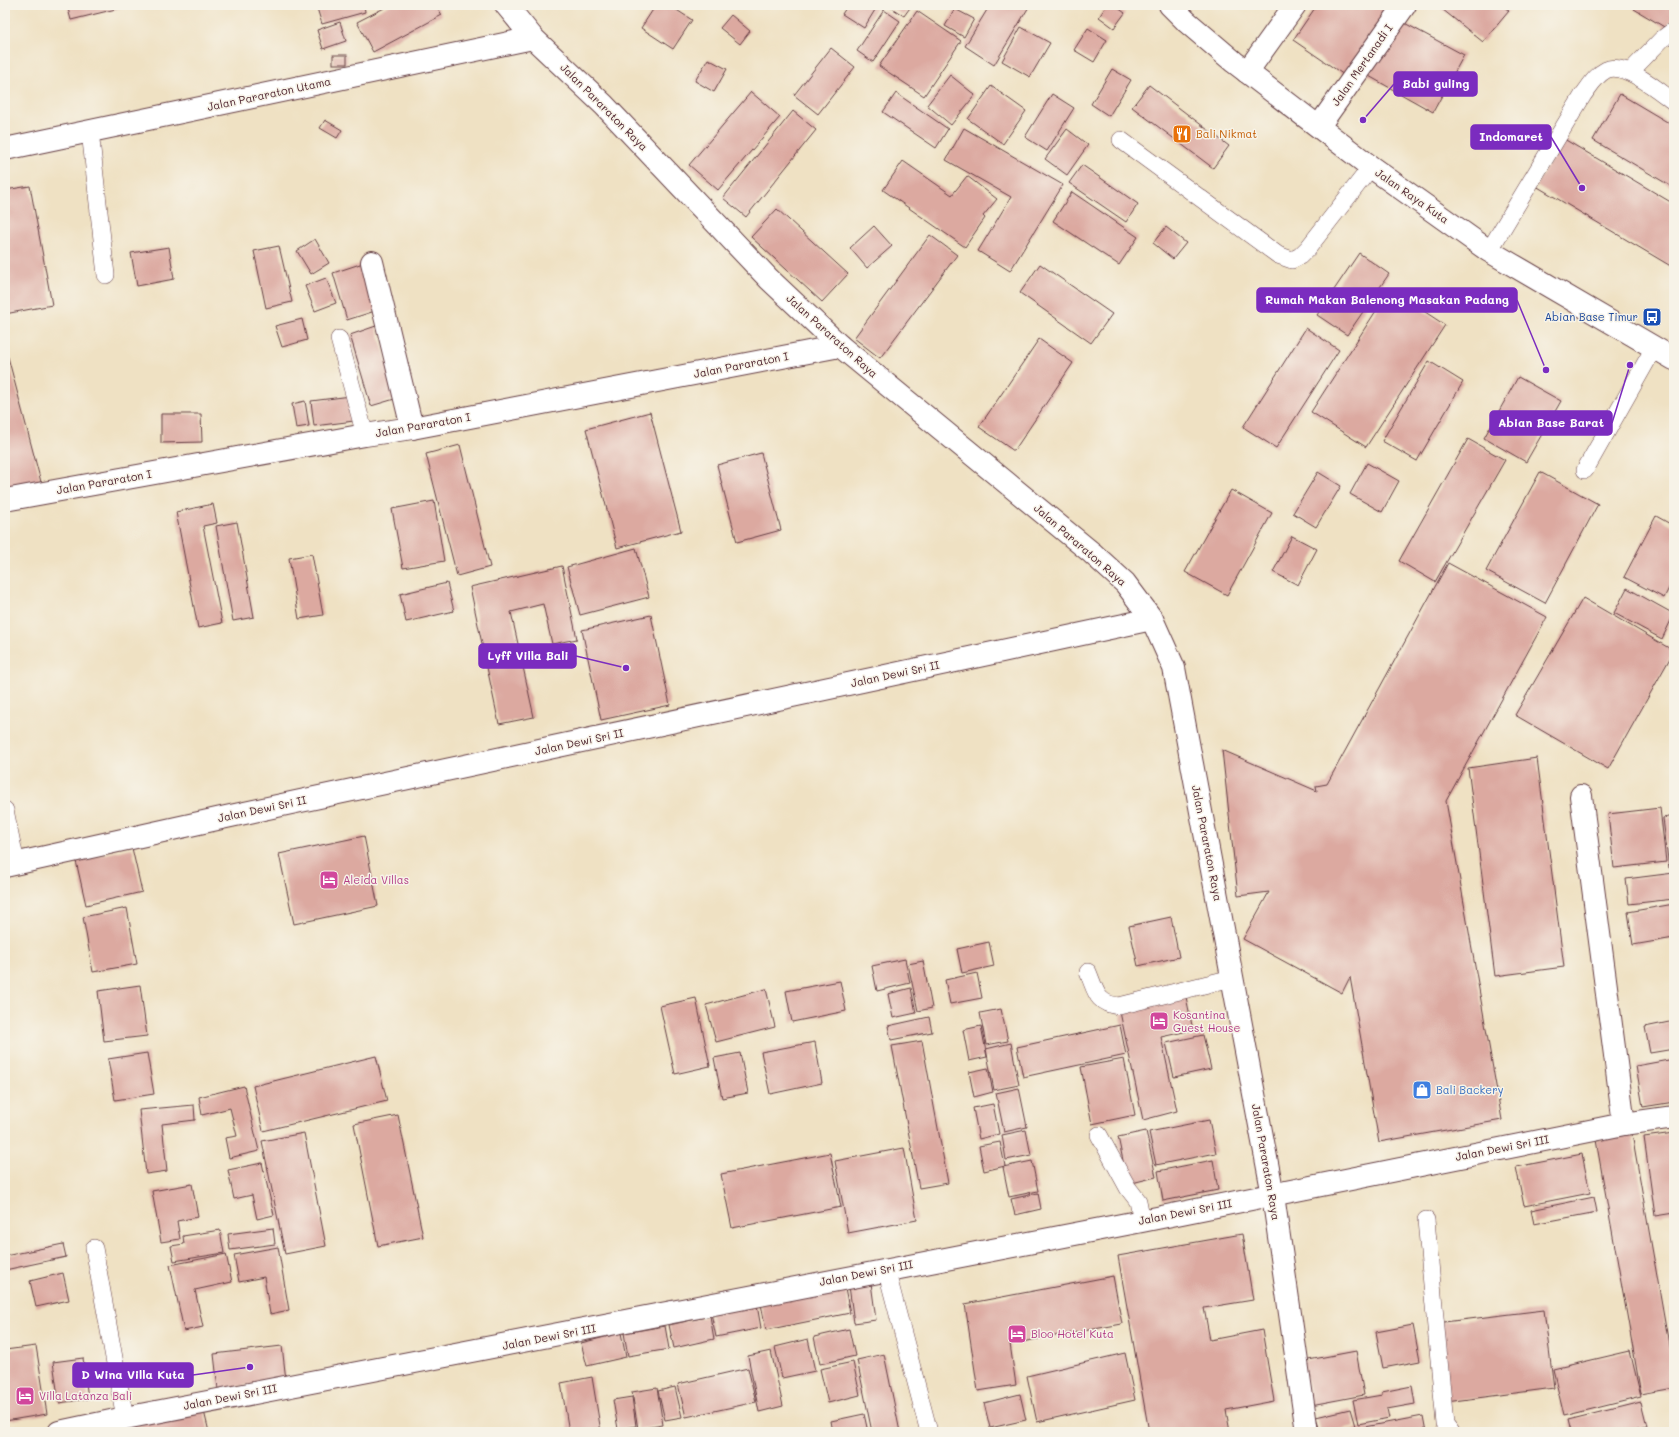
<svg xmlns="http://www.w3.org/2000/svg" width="1679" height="1437" font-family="Mali,sans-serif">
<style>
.building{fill:#dca9a0}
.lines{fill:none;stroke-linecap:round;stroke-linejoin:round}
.lane-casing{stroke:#633c42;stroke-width:18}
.street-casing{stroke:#633c42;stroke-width:24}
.secondary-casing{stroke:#633c42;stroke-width:24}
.lane{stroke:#fff;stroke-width:17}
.street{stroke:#fff;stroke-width:22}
.secondary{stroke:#fff;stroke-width:22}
.labels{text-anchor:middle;stroke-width:3;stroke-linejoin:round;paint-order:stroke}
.street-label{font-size:11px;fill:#4a1f2b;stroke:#f7f3e8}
.food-label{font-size:11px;fill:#c56008;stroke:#f7f3e8;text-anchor:start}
.transit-label{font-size:11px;fill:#164399;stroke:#f7f3e8;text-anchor:end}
.hotel-label{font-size:11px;fill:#b23c85;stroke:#f7f3e8;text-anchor:start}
.shop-label{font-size:11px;fill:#366cbe;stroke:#f7f3e8;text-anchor:start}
.leader{fill:none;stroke:#7b2cbf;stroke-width:1.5}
.callout-dot{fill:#7b2cbf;stroke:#f7f3e8;stroke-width:1.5}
.callout{fill:#7b2cbf;stroke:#7b2cbf;stroke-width:1.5}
.callout-label{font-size:12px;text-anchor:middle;font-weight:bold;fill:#fff}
</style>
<rect width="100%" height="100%" fill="#f7f3e8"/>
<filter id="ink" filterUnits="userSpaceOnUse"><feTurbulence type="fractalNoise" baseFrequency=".025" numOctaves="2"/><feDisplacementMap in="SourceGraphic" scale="8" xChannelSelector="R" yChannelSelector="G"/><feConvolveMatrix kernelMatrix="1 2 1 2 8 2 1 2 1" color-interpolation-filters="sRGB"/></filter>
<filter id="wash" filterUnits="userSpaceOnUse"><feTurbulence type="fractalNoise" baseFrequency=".012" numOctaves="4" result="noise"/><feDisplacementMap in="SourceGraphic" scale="16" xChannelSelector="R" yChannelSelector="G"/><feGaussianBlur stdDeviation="0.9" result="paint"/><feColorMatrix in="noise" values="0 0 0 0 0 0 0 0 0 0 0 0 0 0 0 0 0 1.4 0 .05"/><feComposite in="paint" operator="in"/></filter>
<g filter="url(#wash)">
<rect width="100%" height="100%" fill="#efe1c3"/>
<g id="blocks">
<g class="building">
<path d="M67 5H128V6L71 20Z"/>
<path d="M316 5H364L365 12 322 24Z"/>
<path d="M390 5H436L442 15 373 52 357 22Z"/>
<path d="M656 5H669L692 20 673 49 641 28Z"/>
<path d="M848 5H878L864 28 842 14Z"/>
<path d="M887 5H912L904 16Z"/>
<path d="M990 5H1030L994 65 965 46Z"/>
<path d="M1107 5H1114L1125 13 1114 28 1099 17Z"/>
<path d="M1317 5H1397L1347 77 1293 40Z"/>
<path d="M1437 5H1502L1509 11 1483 42Z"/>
<path d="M1637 5H1674V15L1666 28 1634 9Z"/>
<path d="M955 9 974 19 964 37 945 26Z"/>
<path d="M884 10 900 21 873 62 857 51Z"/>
<path d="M917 11 961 41 924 96 879 66Z"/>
<path d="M731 15 750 31 740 44 720 28Z"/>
<path d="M1397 19 1464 55 1433 112 1367 75Z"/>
<path d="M340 22 346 41 323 49 317 30Z"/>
<path d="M1021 27 1050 43 1030 77 1002 61Z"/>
<path d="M1088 28 1107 40 1094 62 1074 50Z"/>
<path d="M831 48 855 67 818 114 794 95Z"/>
<rect x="333" y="55" width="14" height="9"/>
<path d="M708 59 727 69 714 92 695 81Z"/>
<path d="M1112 69 1131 80 1109 116 1091 104Z"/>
<path d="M950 75 975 95 951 125 927 105Z"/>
<path d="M1149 85 1229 146 1213 168 1132 107Z"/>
<path d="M991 86 1026 111 1003 144 968 119Z"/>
<path d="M751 92 780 117 718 190 689 165Z"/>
<path d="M896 93 948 129 936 148 883 112Z"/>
<path d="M1052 94 1074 108 1047 151 1025 137Z"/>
<path d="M1620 94 1674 126V188L1593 140Z"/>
<path d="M793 111 816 130 746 217 723 198Z"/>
<path d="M325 120 342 130 337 138 320 128Z"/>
<path d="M964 128 1063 185 1010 271 978 251 1011 197 946 160Z"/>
<path d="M1067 129 1088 145 1067 175 1045 159Z"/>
<path d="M1564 139 1674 204V268L1536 186Z"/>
<path d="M903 161 952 195 967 176 997 199 983 216 985 218 965 247 883 190Z"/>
<path d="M1082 165 1138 204 1126 222 1069 183Z"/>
<path d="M30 186 52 305 5 314V190Z"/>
<path d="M1072 192 1138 237 1119 265 1053 221Z"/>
<path d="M777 209 848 274 822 302 751 237Z"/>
<path d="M874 226 892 246 867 268 850 248Z"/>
<path d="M1166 227 1186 243 1173 259 1153 243Z"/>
<path d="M930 235 957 255 880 358 854 338Z"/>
<path d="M315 239 329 263 311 274 297 251Z"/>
<path d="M279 246 292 302 266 308 254 251Z"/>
<path d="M169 247 174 279 137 286 131 253Z"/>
<path d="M1359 253 1389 274 1347 335 1317 315Z"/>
<path d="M363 263 378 310 347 320 333 273Z"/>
<path d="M1040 264 1112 314 1091 343 1020 293Z"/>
<path d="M326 278 336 303 315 311 305 286Z"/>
<path d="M1390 289 1445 325 1366 447 1311 412Z"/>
<path d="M302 319 307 340 282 347 275 326Z"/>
<path d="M376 326 398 398 371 406 350 335Z"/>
<path d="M1306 328 1339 350 1276 448 1243 427Z"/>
<path d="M1039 339 1073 363 1014 451 979 427Z"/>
<path d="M8 357 41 482 7 491 5 485V358Z"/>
<path d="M1429 361 1463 382 1417 461 1382 441Z"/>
<path d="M1518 377 1561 401 1526 462 1484 438Z"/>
<path d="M351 396 354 421 314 426 311 401Z"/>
<path d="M305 401 309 426 296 428 292 404Z"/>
<path d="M650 412 681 531 617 548 586 429Z"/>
<path d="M161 414H201L202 442 161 443Z"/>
<path d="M1468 439 1505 460 1435 582 1399 561Z"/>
<path d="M460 445 490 567 457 576 426 454Z"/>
<path d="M761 453 781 530 737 542 717 465Z"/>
<path d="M1367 463 1399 481 1382 512 1350 494Z"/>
<path d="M1318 472 1341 486 1316 527 1293 513Z"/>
<path d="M1540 472 1598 504 1545 603 1486 571Z"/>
<path d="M1231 490 1272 513 1227 595 1185 572Z"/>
<path d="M434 501 444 561 403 568 392 509Z"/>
<path d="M213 504 217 523 203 526 222 623 198 628 176 512Z"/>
<path d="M1656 516 1674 526V578L1664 598 1624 577Z"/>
<path d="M237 522 254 617 233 621 216 526Z"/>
<path d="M1292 536 1317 549 1298 585 1273 572Z"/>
<path d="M636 548 649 597 580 615 567 567Z"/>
<path d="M312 554 323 615 299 619 289 558Z"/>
<path d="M1448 563 1547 617 1446 801 1502 1120 1379 1142 1350 977 1342 993 1243 939 1269 892 1238 896 1222 750 1317 791 1316 786 1327 784Z"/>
<path d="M562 566 577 639 552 644 543 604 511 612 534 717 499 724 470 587Z"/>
<path d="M447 583 454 611 406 622 400 594Z"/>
<path d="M1627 588 1674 614 1662 639 1614 613Z"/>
<path d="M1583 598 1674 651 1608 769 1515 715Z"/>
<path d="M651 615 670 705 601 720 582 630Z"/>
<path d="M1537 758 1564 967 1495 976 1468 768Z"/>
<path d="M1660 808 1666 862 1614 868 1608 814Z"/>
<path d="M1674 816V867L1669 868 1663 818Z"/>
<path d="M364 836 378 906 294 924 279 854Z"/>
<path d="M132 848 142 892 86 905 76 861Z"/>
<path d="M1674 873V899L1629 904 1626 879Z"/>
<path d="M1674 904V938L1633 945 1628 912Z"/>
<path d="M127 908 137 964 93 972 83 917Z"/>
<path d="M1171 917 1179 957 1138 966 1129 926Z"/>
<path d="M989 942 994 966 962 973 957 949Z"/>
<path d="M905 959 910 983 877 991 872 966Z"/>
<path d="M923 961 932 1008 918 1011 908 964Z"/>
<path d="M977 973 982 998 950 1004 945 980Z"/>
<path d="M840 981 846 1011 792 1022 786 991Z"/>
<path d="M140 985 147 1036 104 1041 98 991Z"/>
<path d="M911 988 916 1013 893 1018 888 994Z"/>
<path d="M766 989 775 1027 716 1042 706 1005Z"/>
<path d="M1186 997 1193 1030 1161 1037 1177 1111 1143 1120 1120 1012Z"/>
<path d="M696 998 710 1066 675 1074 660 1006Z"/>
<path d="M1001 1009 1008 1041 986 1045 980 1013Z"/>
<path d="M929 1017 932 1032 891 1040 888 1026Z"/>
<path d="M1674 1021V1049L1650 1053 1645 1027Z"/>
<path d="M1120 1025 1126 1055 1023 1077 1017 1047Z"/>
<path d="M981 1026 987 1057 969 1061 963 1030Z"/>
<path d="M1203 1035 1211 1069 1174 1077 1166 1043Z"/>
<path d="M922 1041 948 1183 919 1188 892 1046Z"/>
<path d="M815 1042 822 1083 770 1094 761 1052Z"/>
<path d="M1011 1043 1019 1085 994 1090 986 1049Z"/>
<path d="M147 1053 154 1094 115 1100 108 1059Z"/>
<path d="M740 1053 748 1093 722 1098 714 1058Z"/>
<path d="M376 1056 387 1101 263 1131 253 1086Z"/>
<path d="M1124 1059 1135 1115 1092 1124 1081 1067Z"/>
<path d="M1674 1059V1102L1643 1107 1636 1066Z"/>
<path d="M988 1068 993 1092 974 1097 969 1072Z"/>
<path d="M244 1086 259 1151 229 1158 225 1138 237 1136 230 1108 202 1115 199 1097Z"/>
<path d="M1019 1088 1027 1127 1004 1132 996 1093Z"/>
<path d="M993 1104 999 1134 979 1139 973 1108Z"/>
<path d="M194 1105 195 1120 162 1124 167 1171 146 1174 139 1110Z"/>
<path d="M398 1115 423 1237 378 1246 354 1124Z"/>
<path d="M1209 1120 1216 1153 1156 1165 1149 1132Z"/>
<path d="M1026 1130 1031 1155 1006 1160 1002 1135Z"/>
<path d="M1146 1131 1156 1177 1128 1184 1118 1137Z"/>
<path d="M304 1133 326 1246 285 1254 262 1141Z"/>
<path d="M1674 1133V1213L1655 1216 1644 1137Z"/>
<path d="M1632 1134 1674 1373V1388L1641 1394 1596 1140Z"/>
<path d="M1000 1142 1005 1166 984 1171 979 1146Z"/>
<path d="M904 1148 917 1220 848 1233 835 1161Z"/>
<path d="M830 1153 841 1207 732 1228 721 1174Z"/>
<path d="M1582 1154 1590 1193 1524 1206 1516 1167Z"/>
<path d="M1213 1160 1218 1190 1163 1201 1158 1171Z"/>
<path d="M1032 1161 1038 1191 1009 1197 1003 1167Z"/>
<path d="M262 1163 274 1215 257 1219 252 1195 234 1199 228 1170Z"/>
<path d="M192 1184 198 1217 177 1221 180 1239 161 1242 152 1191Z"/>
<path d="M1038 1193 1041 1209 1015 1215 1011 1199Z"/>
<path d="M1594 1197 1597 1212 1534 1224 1531 1210Z"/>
<path d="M273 1228 275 1244 230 1250 228 1234Z"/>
<path d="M220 1230 224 1253 174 1261 171 1246 184 1244 183 1236Z"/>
<path d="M1242 1234 1253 1300 1204 1308 1210 1340 1262 1330 1274 1401 1226 1410 1230 1432H1149L1118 1256Z"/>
<path d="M63 1244 66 1257 5 1270V1256Z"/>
<path d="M278 1247 289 1310 270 1314 264 1277 239 1282 234 1255Z"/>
<path d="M226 1254 232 1282 195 1290 203 1327 184 1331 170 1265Z"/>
<path d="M63 1273 69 1300 36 1307 30 1281Z"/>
<path d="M1113 1276 1122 1324 1010 1344 1016 1385 978 1391 965 1304Z"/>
<path d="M871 1283 876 1320 854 1323 849 1286Z"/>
<path d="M845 1288 850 1313 766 1330 761 1304Z"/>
<path d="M757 1305 761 1328 716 1337 711 1313Z"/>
<path d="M1674 1307V1341H1673L1669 1308Z"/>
<path d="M1544 1310 1554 1388 1446 1402 1436 1323Z"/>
<path d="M710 1316 714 1339 674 1348 669 1325Z"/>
<path d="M1413 1325 1420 1361 1383 1368 1376 1332Z"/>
<path d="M665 1326 669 1349 628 1356 624 1333Z"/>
<path d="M849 1329 855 1356 820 1364 814 1337Z"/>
<path d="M621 1333 626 1357 587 1366 581 1343Z"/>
<path d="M808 1339 815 1371 782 1378 775 1347Z"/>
<path d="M36 1346 47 1414 5 1421V1350Z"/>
<path d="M282 1346 286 1380 218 1389 214 1354Z"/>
<path d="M771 1351 783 1406 759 1412 748 1356Z"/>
<path d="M1356 1351 1364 1395 1311 1405 1303 1361Z"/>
<path d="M1630 1351 1641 1397 1564 1416 1553 1369Z"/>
<path d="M1125 1353 1135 1400 1037 1422 1027 1376Z"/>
<path d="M884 1354 900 1432H872L857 1360Z"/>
<path d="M83 1358 88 1399 59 1403 53 1362Z"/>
<path d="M853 1362 860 1395 828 1403 820 1369Z"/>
<path d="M748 1368 756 1402 686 1417 678 1384Z"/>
<path d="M592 1377 601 1432H569L561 1383Z"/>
<path d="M1412 1386 1415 1404 1387 1409 1389 1418 1358 1424 1353 1400 1382 1395V1392Z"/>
<path d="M675 1387 682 1417 665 1420 658 1391Z"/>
<path d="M657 1388 663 1425 638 1429 632 1392Z"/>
<path d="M1020 1394 1026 1420 990 1428 984 1403Z"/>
<path d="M632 1397 636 1426 618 1429 613 1400Z"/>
<path d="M1641 1402 1647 1426 1622 1432H1571L1568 1420Z"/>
<path d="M203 1407 209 1432H125L124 1428Z"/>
<path d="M1350 1409 1355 1426 1329 1432H1320L1316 1417Z"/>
<path d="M864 1414 868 1432H833L831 1421Z"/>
<path d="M1423 1416 1426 1432H1343V1431Z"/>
</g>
</g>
</g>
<g filter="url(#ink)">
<use href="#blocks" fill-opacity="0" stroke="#633c42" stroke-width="1"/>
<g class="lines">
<g class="lane-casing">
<g id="lane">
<path d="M1630 72 1662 39 1674 30"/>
<path d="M90 131 106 275"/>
<path d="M1121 140 1278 255 1292 260 1300 256 1308 248 1371 167"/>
<path d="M1489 251 1583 95C1590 86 1596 75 1606 70 1624 61 1659 91 1674 102"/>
<path d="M339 339 365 435"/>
<path d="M1585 470 1654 348"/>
<path d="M5 810 16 863"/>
<path d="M1088 972C1096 991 1096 1004 1119 1006L1232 978"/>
<path d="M1099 1135 1128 1188 1138 1201 1142 1221"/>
<path d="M1426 1220 1445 1424 1451 1432"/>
<path d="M94 1248 125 1418"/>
<path d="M886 1269 929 1432"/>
</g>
</g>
<g class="street-casing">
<g id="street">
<path d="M506 5 533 38 604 105 769 279 840 346 1092 553 1125 583 1152 619 1174 668 1273 1195 1307 1432"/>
<path d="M1247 72 1295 5"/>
<path d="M1319 126 1405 5"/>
<path d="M5 149 533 38"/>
<path d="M372 262 412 428"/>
<path d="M5 500 365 435 412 428 840 346"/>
<path d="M1581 796 1624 1124"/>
<path d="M5 866 226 817 1152 619"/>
<path d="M59 1432 125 1418 1142 1221 1624 1124 1674 1117"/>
</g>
</g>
<g class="secondary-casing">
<path id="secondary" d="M1170 5 1187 22 1234 62 1371 167 1489 251 1674 359"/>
</g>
<use href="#lane" class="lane"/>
<use href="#street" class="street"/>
<use href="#secondary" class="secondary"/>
</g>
</g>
<defs>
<g id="restaurant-square" transform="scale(1)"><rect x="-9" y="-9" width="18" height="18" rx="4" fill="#e8710a" stroke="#f7f3e8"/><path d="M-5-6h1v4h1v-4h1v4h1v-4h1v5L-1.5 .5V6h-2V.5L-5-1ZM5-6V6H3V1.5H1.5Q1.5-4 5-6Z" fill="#fff"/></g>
<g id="bus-square" transform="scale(1)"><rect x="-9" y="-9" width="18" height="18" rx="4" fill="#1a4fb4" stroke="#f7f3e8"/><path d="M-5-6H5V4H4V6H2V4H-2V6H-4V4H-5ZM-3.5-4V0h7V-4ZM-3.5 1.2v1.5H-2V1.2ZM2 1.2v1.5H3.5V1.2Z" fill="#fff"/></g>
<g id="hotel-square" transform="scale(1)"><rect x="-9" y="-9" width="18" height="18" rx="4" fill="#d1479c" stroke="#f7f3e8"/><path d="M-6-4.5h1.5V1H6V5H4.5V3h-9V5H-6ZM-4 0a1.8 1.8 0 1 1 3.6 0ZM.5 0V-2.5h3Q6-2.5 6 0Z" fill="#fff"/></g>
<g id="shop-square" transform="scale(1)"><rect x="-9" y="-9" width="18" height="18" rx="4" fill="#3f7fe0" stroke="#f7f3e8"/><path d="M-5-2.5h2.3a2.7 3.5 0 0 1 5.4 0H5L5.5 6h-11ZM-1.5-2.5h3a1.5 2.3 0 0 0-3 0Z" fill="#fff"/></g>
</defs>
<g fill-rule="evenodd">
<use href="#restaurant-square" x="1182" y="134"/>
<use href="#bus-square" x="1652" y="317"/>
<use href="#hotel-square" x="329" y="880"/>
<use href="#hotel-square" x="1159" y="1021"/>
<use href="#shop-square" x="1422" y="1090"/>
<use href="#hotel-square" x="1017" y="1334"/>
<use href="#hotel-square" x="25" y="1396"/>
</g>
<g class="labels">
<g class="street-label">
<text transform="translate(1362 65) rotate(-55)" y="4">Jalan Mertanadi I</text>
<text transform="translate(269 94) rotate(-12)" y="4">Jalan Pararaton Utama</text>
<text transform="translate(604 107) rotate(45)" y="4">Jalan Pararaton Raya</text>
<text transform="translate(1412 196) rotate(35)" y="4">Jalan Raya Kuta</text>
<text transform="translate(832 336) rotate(42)" y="4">Jalan Pararaton Raya</text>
<text transform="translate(741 365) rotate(-11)" y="4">Jalan Pararaton I</text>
<text transform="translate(423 425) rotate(-10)" y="4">Jalan Pararaton I</text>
<text transform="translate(104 482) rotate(-10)" y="4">Jalan Pararaton I</text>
<text transform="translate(1080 545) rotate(41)" y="4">Jalan Pararaton Raya</text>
<text transform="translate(895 674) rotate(-12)" y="4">Jalan Dewi Sri II</text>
<text transform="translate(579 742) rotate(-12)" y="4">Jalan Dewi Sri II</text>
<text transform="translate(262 809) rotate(-12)" y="4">Jalan Dewi Sri II</text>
<text transform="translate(1207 843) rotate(79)" y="4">Jalan Pararaton Raya</text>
<text transform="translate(1502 1148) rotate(-11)" y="4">Jalan Dewi Sri III</text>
<text transform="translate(1266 1162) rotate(80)" y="4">Jalan Pararaton Raya</text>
<text transform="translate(1185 1212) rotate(-11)" y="4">Jalan Dewi Sri III</text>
<text transform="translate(866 1273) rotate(-11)" y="4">Jalan Dewi Sri III</text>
<text transform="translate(549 1337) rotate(-11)" y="4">Jalan Dewi Sri III</text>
<text transform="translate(230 1397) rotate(-11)" y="4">Jalan Dewi Sri III</text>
</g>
<g class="food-label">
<text x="1196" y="138">Bali Nikmat</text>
</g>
<g class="transit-label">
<text x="1638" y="321">Abian Base Timur</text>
</g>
<g class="hotel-label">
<text x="343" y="884">Aleida Villas</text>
<text x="1173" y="1019">Kosantina<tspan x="1173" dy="13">Guest House</tspan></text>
<text x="1031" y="1338">Bloo Hotel Kuta</text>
<text x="39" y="1400">Villa Latanza Bali</text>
</g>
<g class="shop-label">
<text x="1436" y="1094">Bali Backery</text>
</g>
</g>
<path class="leader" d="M1363 120L1394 84M1582 188L1551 137M1546 370L1517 300M1630 365L1612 423M626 668L576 656M250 1367L193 1375"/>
<g class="callout-dot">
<circle cx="1363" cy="120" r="4"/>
<circle cx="1582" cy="188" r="4"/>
<circle cx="1546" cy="370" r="4"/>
<circle cx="1630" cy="365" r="4"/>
<circle cx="626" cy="668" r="4"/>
<circle cx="250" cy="1367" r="4"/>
</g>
<g class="callout">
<rect x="1394" y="72" width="83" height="24" rx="4"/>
<rect x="1471" y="125" width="80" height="24" rx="4"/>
<rect x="1257" y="288" width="260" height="24" rx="4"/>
<rect x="1490" y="411" width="122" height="24" rx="4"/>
<rect x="479" y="644" width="97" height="24" rx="4"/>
<rect x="73" y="1363" width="120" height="24" rx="4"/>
</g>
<g class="callout-label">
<text x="1436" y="88">Babi guling</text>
<text x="1511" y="141">Indomaret</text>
<text x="1387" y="304">Rumah Makan Balenong Masakan Padang</text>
<text x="1551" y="427">Abian Base Barat</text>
<text x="528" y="660">Lyff Villa Bali</text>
<text x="133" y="1379">D Wina Villa Kuta</text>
</g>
<rect width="1679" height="1437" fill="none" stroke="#f7f3e8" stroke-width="20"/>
</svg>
